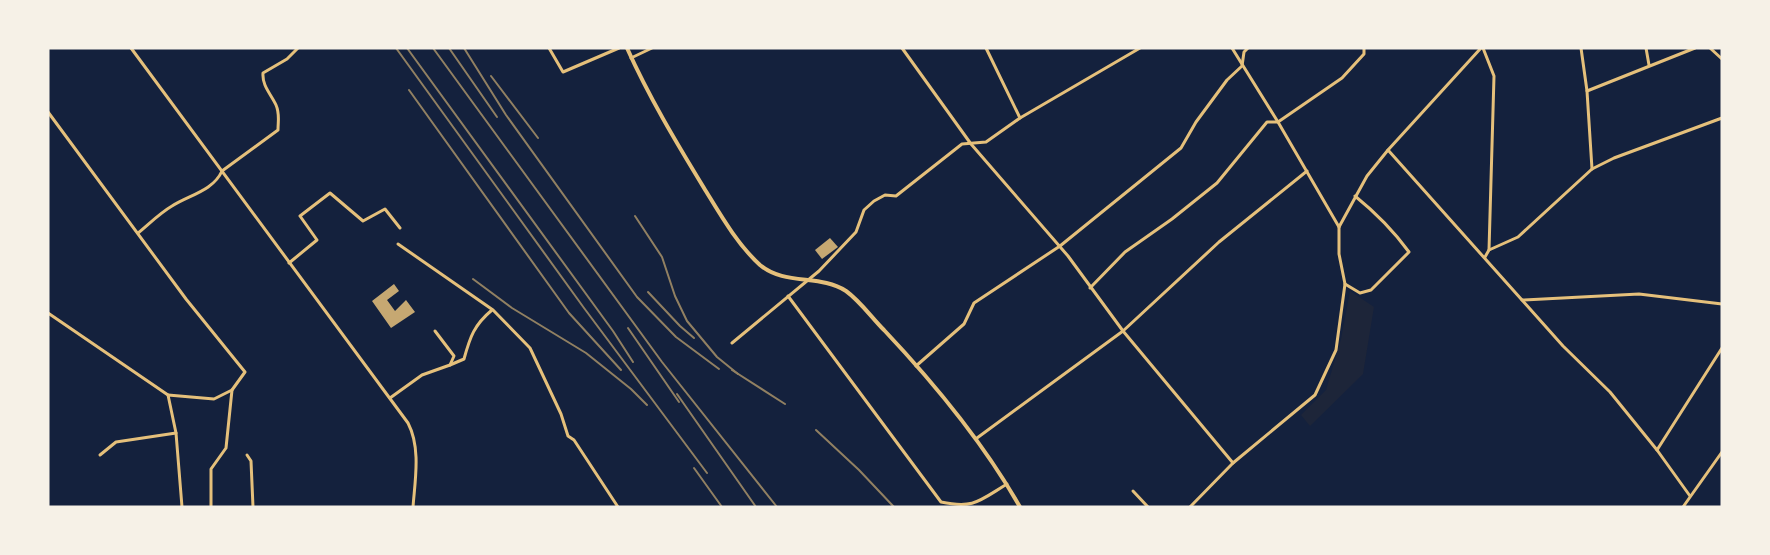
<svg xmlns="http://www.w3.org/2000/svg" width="1770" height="555" font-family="Overpass,sans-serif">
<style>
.green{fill:#1d2539}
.building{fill:#c6a872}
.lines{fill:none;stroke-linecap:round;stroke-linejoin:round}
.minor{stroke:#e5c07b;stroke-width:3}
.tertiary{stroke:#e5c07b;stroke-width:4}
.rail{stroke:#918062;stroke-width:2}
</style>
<rect width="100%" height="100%" fill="#14213d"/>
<path class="green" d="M1350 291 1374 307 1363 374 1310 426 1301 415 1326 390 1341 339Z"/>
<g class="building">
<path d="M830 238 838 247 822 259 815 250Z"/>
<path d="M394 284 399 291 387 300 395 311 406 300 415 312 391 328 372 301Z"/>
</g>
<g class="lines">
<g class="minor">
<path d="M131 48 408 423C421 448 415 480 413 507"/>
<path d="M549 48 563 72 619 48"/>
<path d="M902 48 971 144 1068 256 1123 331 1233 463"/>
<path d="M986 48 1020 118"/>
<path d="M1232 48 1278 122 1339 227"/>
<path d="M1483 48 1494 76 1489 250"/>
<path d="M1581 48 1587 91 1592 169"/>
<path d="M1646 48 1649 65"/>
<path d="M1710 48 1722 59"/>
<path d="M631 58 652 48"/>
<path d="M1587 91 1695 48"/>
<path d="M48 112 186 299 245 372 232 390 214 399 168 395 176 433 182 507"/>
<path d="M1388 150 1563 346 1610 392 1657 450 1690 496"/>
<path d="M138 233C149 224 160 213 172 206 189 195 213 191 222 171L278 130C278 121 280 114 276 105 271 94 262 86 263 73L287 59 298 48"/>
<path d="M398 244 493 310 530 348 561 414 568 436 574 440 618 507"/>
<path d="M1485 257 1489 250 1518 237 1592 169 1614 158 1722 118"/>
<path d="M289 263 317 240 300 216 330 193 363 221 385 209 400 228"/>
<path d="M1345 284 1360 293 1371 290 1409 252C1393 230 1376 213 1355 196"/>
<path d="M1090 288 1125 252 1172 219 1217 183 1267 122H1278L1342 78 1364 54V48"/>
<path d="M788 296 941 502C974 509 979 501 1007 484"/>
<path d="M1522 300 1639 294 1722 304"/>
<path d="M48 313 168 395"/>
<path d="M732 343 819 271 856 232 864 210 874 201 885 195 896 196 962 144 986 142 1020 118 1140 48"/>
<path d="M450 365 464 359C470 337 474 325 492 310"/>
<path d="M916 366 964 324 974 303 1060 246 1181 148 1196 122 1227 80 1242 66 1244 52 1248 48"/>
<path d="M390 398 422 375 450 365 454 356 435 331"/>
<path d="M977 438 1123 331 1219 242 1307 171"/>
<path d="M1657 450 1722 348"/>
<path d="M100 455 116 442 176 433"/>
<path d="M247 455 251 461 253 507"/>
<path d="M1133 491 1148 507"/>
<path d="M211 507V469L226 448 232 390"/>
<path d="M1190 507 1233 463 1315 395 1336 350 1345 284 1339 254V227L1367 176 1388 150 1481 48"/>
<path d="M1683 507 1722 452"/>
</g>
<path class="tertiary" d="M627 48C649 97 676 142 704 188 720 214 737 244 760 265 785 286 820 274 846 291 860 301 872 318 884 330 935 384 983 442 1020 507"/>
<g class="rail">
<path d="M396 48 584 308 707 473"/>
<path d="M407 48 613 331 633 362"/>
<path d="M433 48 662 362 777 507"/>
<path d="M449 48 497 117"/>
<path d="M464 48 506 115 637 297 676 337 719 369"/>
<path d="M491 76 538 138"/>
<path d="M409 90 569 313 621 370"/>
<path d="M635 216 662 257 675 296 687 321 717 357 738 374"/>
<path d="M473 279 512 308 586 353 631 389 647 405"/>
<path d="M648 292 680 326 694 338"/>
<path d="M628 328 679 402"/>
<path d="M732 370 785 404"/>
<path d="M677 394 756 507"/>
<path d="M816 430 859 470 894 507"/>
<path d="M694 468 722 507"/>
</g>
</g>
<rect width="1770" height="555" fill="none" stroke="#f6f1e7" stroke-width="99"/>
</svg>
